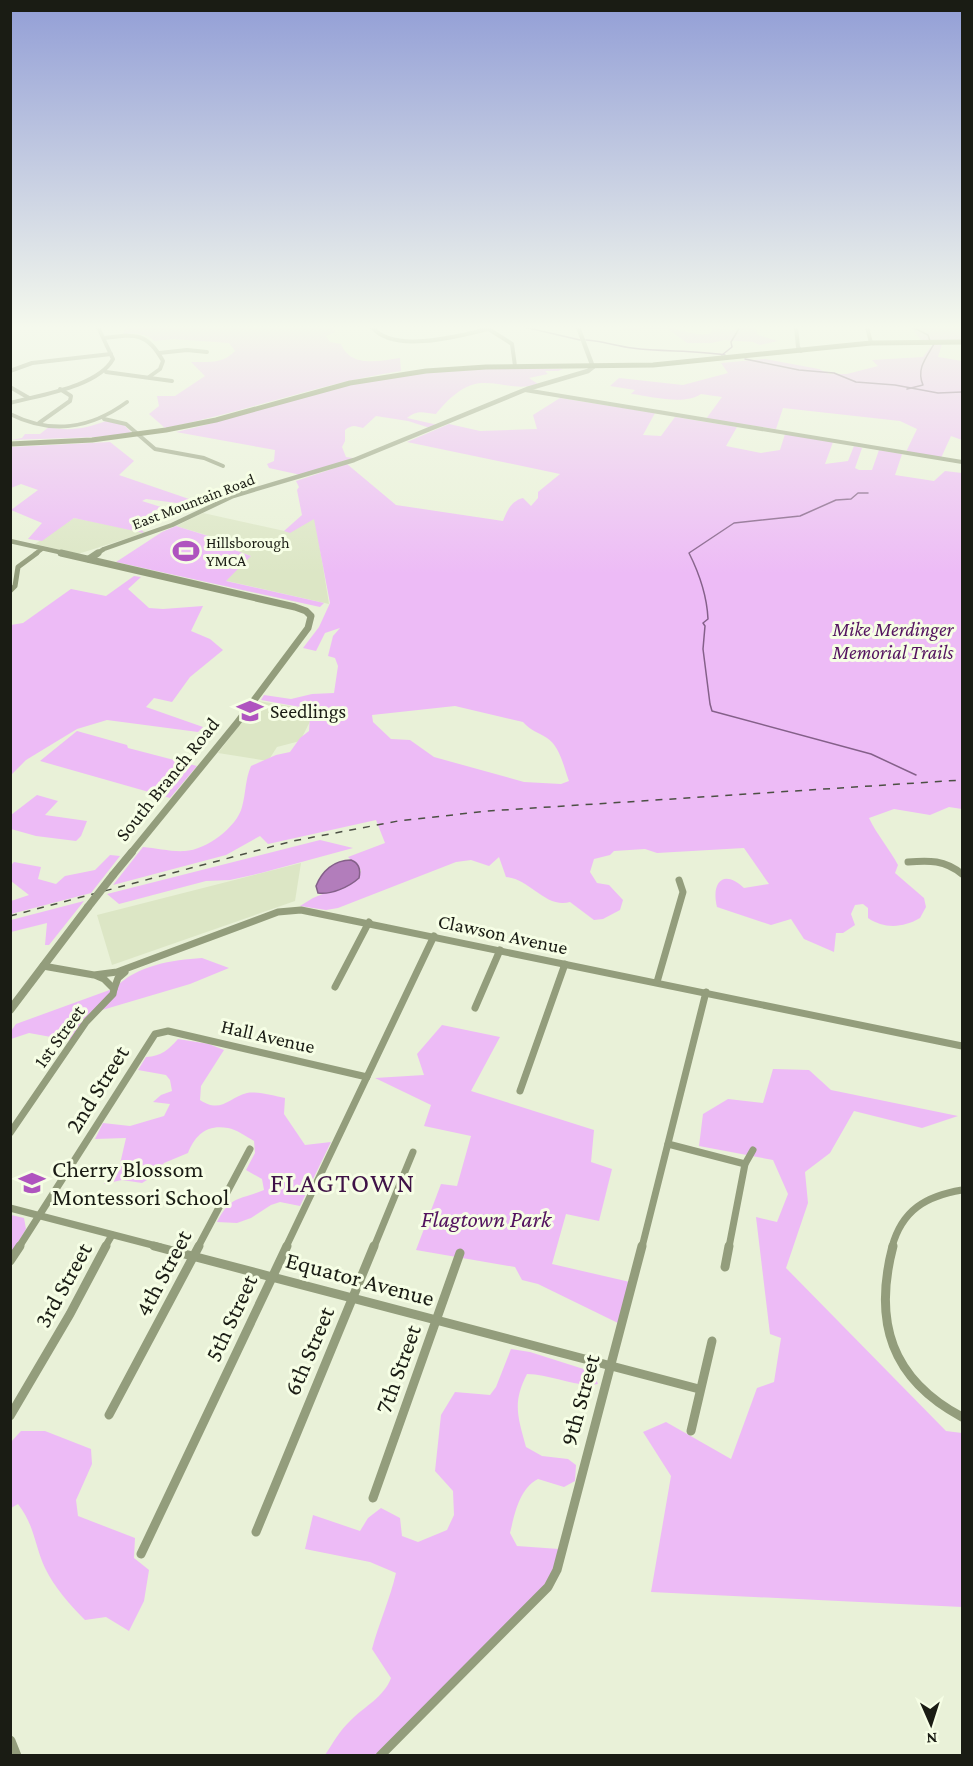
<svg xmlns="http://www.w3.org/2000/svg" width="973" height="1766" font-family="'Crimson Pro',serif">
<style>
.built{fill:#dce6c5}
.green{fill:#edbbf6;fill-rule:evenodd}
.water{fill:#b27dbb;stroke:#846089;stroke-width:1.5}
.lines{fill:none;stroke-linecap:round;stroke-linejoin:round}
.stream{stroke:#846089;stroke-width:1.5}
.minor-far3{stroke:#939d7c;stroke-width:4}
.minor-far2{stroke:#939d7c;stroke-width:5}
.minor-far1{stroke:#939d7c;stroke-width:7}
.minor{stroke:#939d7c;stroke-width:9}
.tertiary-far3{stroke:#939d7c;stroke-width:4.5}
.tertiary-far2{stroke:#939d7c;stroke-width:7}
.tertiary-far1{stroke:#939d7c;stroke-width:8}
.tertiary{stroke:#939d7c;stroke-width:11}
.secondary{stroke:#697645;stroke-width:5}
.rail{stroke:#4c5044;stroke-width:1.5;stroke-dasharray:7 7;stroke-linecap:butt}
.tertiary-bridge{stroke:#939d7c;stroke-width:8}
.labels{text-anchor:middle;stroke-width:6;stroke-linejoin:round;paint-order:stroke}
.far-street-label{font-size:16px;fill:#1a1c14;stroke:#f6fee5}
.far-poi-label{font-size:16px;fill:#1a1c14;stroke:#f6fee5;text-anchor:start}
.park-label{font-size:20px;font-style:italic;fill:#54135f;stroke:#f6fee5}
.poi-label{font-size:20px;fill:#1a1c14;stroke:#f6fee5;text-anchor:start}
.street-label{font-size:20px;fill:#1a1c14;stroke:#f6fee5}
.near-street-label{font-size:24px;fill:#1a1c14;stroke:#f6fee5}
.near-poi-label{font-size:24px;fill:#1a1c14;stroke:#f6fee5;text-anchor:start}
.near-park-label{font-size:24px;font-style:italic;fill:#54135f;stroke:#f6fee5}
.near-quarter-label{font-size:27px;letter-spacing:1.5px;fill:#3f1347;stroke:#f6fee5}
</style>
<rect width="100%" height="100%" fill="#e9f1d8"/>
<g class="built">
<path d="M203 513 289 532 315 518 329 604 223 580 251 556 226 546 230 542 176 526Z"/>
<path d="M74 518 147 532 78 554 35 544Z"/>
<path d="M258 701 316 710 300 741 277 747 268 761 218 753Z"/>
<path d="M301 863 295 901 112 965 97 915Z"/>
</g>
<g class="green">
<path d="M126 327H332L335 332 326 336 330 342 341 344C351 368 378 361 400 358L401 371C321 383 245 412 165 428L149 414 159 406 157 396H175L205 376 191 362C208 362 223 364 235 351L229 343 173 339 154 341C146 332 134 334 123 334Z"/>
<path d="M625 327C638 327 655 326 668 327 681 329 698 338 711 333L712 328 735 330 737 327H755L758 335 778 341 760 345 753 342 724 340 712 343H687L668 329 622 330Z"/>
<path d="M910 327H962V341H922Z"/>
<path d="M933 344H942L938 357 962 361V440L951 436 941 458 906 452 917 429 900 421 783 408 776 429 706 419 722 397 701 394C683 406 652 396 631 394L635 390 610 386 619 378 683 385 728 373 721 363 765 359 819 369 829 374H847L878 366 872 360 923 357Z"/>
<path d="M487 369H563L558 371H545L548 374 529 378 538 384C516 391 503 382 482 383 463 384 447 400 436 414 424 413 418 409 407 418L438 425 430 428 408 421 376 416 363 428C355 426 353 424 345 430V441L342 447 346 457 353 458 301 475 269 468 267 464 274 461 275 450 176 432C239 418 300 395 363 382 404 374 445 371 487 369Z"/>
<path d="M560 398 655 413 643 435 661 436 675 417 737 427 726 446 761 453 780 450 785 434 833 442 825 464 848 461 854 446 862 448 855 468 859 470H872L879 450 902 454 895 475 934 481 945 471 962 473V811V809L949 807 930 815 894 809 869 818C877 835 889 848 898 865L895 873 924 898 926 907 920 918C903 928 884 929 868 918V908L863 904 855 905 851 914 855 925 843 933H836L834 952 804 939 791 919 771 925 717 907C711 883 723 868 744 888L769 884 744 848 657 853 645 849 614 851 610 855 594 859 590 872 597 883 609 885 623 900 620 910 603 919 594 920 570 902C546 909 529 878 506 877L499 857 489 866 471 860 456 862 338 908 326 910 300 906 313 898 359 879 361 870 348 857 385 843 376 820 268 844 260 836 226 855 113 885 143 847C156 848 172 852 185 851 206 850 237 827 242 807 246 793 245 780 251 766L276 755 290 752 300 738 309 731 310 717 317 710 261 700 264 695 291 699 312 694 334 693 338 666 335 658 328 656 333 636 340 628 325 633 316 651 303 648 319 627 330 603 314 519 290 533 284 531 302 515 297 490 299 487 296 481 347 464 396 505 503 521C507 511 511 501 523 498L531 506 538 498V492L560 474 407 442 449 424 480 431 537 429 533 415ZM455 706 523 722C531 731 538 732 547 738 560 746 564 768 569 781L561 784 524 782 434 757 410 740 391 739 373 722 372 715Z"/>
<path d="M106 421 124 425 132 433 96 437 11 440 22 438 25 434H40L49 427C69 432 87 428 106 421Z"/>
<path d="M110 442 134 461 119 475 189 499 177 503 146 499 142 501 161 507 136 522 144 533 74 518 42 541 28 539 42 523 11 510 38 490 21 484 11 488V447Z"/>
<path d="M176 526 231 543 226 547 251 556 226 581 324 603 320 607 116 562 162 532Z"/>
<path d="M134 576 141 577 128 589 149 608 163 609 203 606 191 631 210 639 223 650 190 677 172 702 154 698 146 707 203 727 198 732 107 720 77 729 26 760 11 775V625L23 623 71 589 106 596Z"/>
<path d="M77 731 127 745 128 748 197 766 170 798 40 761Z"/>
<path d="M37 795 58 801 45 815 87 821 81 836 76 841 36 836 11 829V815Z"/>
<path d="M320 840 353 848 261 873 230 880 206 881 119 904 107 894Z"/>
<path d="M110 855 120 856 91 893 11 914V901L29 895 11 881V865L14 862 41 867 38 879 56 884 65 876 95 870Z"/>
<path d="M84 901 49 945H45L47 923 11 932V920Z"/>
<path d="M202 958 229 968 190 984 92 1013 73 1041 29 1033 11 1039V1031L16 1024 115 988C137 965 172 960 202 958Z"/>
<path d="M442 1025 500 1037 471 1091 594 1130 591 1162 612 1169 599 1221 566 1214 552 1264 630 1282 622 1325 538 1284 522 1280 515 1267 416 1250 441 1184 457 1186 471 1136 424 1126 431 1105 375 1078 424 1075 417 1054Z"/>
<path d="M178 1039 209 1044 224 1050 201 1086 200 1100C221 1114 228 1098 247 1093 258 1091 274 1096 285 1098L284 1114 305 1145 331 1142 300 1206 280 1202 271 1205 251 1218 237 1223 217 1222C230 1196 239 1200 264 1190L262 1179 246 1170 255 1153 254 1141C247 1137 236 1129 228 1128 207 1124 195 1135 188 1153L164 1163 152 1177 142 1183 122 1180 104 1184 120 1164 126 1138 95 1139 103 1123 130 1126 164 1116 170 1104 153 1102 161 1095 172 1091 170 1080 166 1075 138 1070 146 1057C162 1056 168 1050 178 1039Z"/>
<path d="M773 1069 809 1070 831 1090 958 1116 922 1128 854 1111 830 1153 805 1172 808 1203 786 1268 946 1431 962 1433V1607L651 1592 671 1476 643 1432 666 1422 731 1459 757 1388 774 1382 781 1338 770 1334 756 1217 777 1222 788 1194 773 1160 699 1146 703 1114 728 1099 763 1103Z"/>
<path d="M11 1215 24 1218 26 1229 11 1254Z"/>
<path d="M511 1349 530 1352 593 1372 598 1384C575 1388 551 1374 527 1374 512 1403 518 1417 526 1447L542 1456 568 1459 576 1465 575 1481 564 1487 538 1479C519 1489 515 1513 510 1533L517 1546 559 1549 554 1570 543 1587 375 1755H325C333 1743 340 1730 351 1720 365 1706 384 1697 391 1678L372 1649C379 1623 390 1599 396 1573L370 1562 305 1549 313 1515 360 1531 368 1518 381 1508 400 1518 402 1536 418 1542 447 1530 454 1515 453 1491 435 1471 441 1415 455 1392 490 1395 496 1387Z"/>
<path d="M21 1431H45L91 1449 92 1464 76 1500 78 1516 135 1538 134 1558 149 1570 144 1601 129 1631 106 1617 85 1620C70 1605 54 1587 45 1568 34 1544 35 1526 18 1504L11 1508V1442Z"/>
</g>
<path class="water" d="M351 860C359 863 361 869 359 878 349 887 331 895 318 893L316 886C322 871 334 860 351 860Z"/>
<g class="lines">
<g class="stream">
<path d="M524 327 580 340"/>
<path d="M912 327 928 335 930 341"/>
<path d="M586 340C602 341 616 346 632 348 663 352 694 350 725 355"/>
<path d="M722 355 732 347 731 342 740 327"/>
<path d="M745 359 799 370 834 373 856 382 895 385 938 393 962 392"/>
<path d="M907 389 923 385C916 369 926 358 934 344"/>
<path d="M868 493H858L851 499 836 500 800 516 734 523 689 553C699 573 707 596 708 619L703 623 705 626 703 649 710 704 712 711 871 754 916 775"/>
</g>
<g class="minor-far3">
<path d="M372 327C393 354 459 336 488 329"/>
<path d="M796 327 798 347 801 351"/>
<path d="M867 327 871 343"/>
<path d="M487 328 512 344 515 366"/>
<path d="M105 338C135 334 147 332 163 361L160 369 149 377"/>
<path d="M159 353 187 350 207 352"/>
<path d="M10 371 32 363 111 354"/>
<path d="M106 372 172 381"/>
<path d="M10 387 29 398"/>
<path d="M525 390 962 462"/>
<path d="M10 403C39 395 98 387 113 359L98 327"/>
<path d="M10 414C52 435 90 429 127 402"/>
<path d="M104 419 126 424 155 449 204 458 223 466"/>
<path d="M39 423 70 401 71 396 60 389"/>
<path d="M35 554 42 549"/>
</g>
<path class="minor-far2" d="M10 591 15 586 18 567 37 553"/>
<g class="minor-far1">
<path d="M908 862C929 860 945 860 962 874"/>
<path d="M43 966 94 975 117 972 278 912 301 910 962 1046"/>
<path d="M657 982 683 892 679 880"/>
<path d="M335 987 369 922"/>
<path d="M114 989 118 978 125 972"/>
<path d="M475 1008 500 950"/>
<path d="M520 1091 565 964"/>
<path d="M10 1133 86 1022 113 994 114 989 104 979 97 976"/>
<path d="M668 1144 745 1164"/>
<path d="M10 1208 160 1247"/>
<path d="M19 1247 155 1034 168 1031 367 1077"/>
<path d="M105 1247 112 1235"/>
<path d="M198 1247 250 1149"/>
<path d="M286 1247 434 936"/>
<path d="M374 1247 413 1152"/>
<path d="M642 1247 706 992"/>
<path d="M729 1247 745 1164 753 1150"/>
<path d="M892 1247C902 1210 926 1196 962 1190"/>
</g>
<g class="minor">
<path d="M154 1246 699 1389"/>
<path d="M893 1246C873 1322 891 1379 962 1417"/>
<path d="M10 1261 20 1246"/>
<path d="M725 1267 729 1246"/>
<path d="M109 1415 199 1246"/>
<path d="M10 1416 70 1314 106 1246"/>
<path d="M691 1431 712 1341"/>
<path d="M373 1498 460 1253"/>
<path d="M256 1532 374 1246"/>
<path d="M141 1554 287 1246"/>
<path d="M380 1756 548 1587 557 1570 642 1246"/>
</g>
<g class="tertiary-far3">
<path d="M578 327 593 367"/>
<path d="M10 541 68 554"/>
<path d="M96 554 104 549 172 525 233 496 354 460 527 389 588 371 593 367"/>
</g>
<g class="tertiary-far2">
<path d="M61 553 295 607 306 611 311 616 308 628 237 723 131 853"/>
<path d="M89 559 98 553"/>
</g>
<g class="tertiary-far1">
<path d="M113 875 132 852"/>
<path d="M10 1010 88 907"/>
</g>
<path class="tertiary" d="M10 1741 16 1756"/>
<path class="secondary" d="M10 444 92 440 166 430 216 420 350 383 426 371 486 367 653 365 871 343 962 342"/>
<path class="rail" d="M10 916 293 841 398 821 488 811 962 780"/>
<path class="tertiary-bridge" d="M88 907 113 875"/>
</g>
<linearGradient id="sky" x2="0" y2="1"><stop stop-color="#929ed6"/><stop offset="0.57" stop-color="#f5f9ed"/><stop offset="1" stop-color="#f5f9ed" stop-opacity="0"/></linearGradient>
<rect width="973" height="574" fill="url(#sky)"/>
<defs>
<g id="stadium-bare" transform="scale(2.07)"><path d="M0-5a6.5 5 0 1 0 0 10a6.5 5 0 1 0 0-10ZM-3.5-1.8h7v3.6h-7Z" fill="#af54bf" stroke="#f6fee5" stroke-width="2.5" paint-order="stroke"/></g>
<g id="school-bare" transform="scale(2.07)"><path d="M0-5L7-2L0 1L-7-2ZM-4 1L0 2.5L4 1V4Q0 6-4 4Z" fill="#af54bf" stroke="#f6fee5" stroke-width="2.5" paint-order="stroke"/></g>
</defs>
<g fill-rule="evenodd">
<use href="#stadium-bare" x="186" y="551"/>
<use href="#school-bare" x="250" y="711"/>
<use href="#school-bare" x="32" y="1183"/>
</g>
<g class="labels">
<g class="far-street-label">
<text transform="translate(193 501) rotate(-21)" y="6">East Mountain Road</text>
</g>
<g class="far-poi-label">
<text x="206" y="548">Hillsborough<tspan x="206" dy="18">YMCA</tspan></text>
</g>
<g class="park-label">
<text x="893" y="636">Mike Merdinger<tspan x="893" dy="23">Memorial Trails</tspan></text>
</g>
<g class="poi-label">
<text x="270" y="718">Seedlings</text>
</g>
<g class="street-label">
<text transform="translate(167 779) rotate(-51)" y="7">South Branch Road</text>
<text transform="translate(503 934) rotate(12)" y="7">Clawson Avenue</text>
<text transform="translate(59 1036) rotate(-54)" y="7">1st Street</text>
<text transform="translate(268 1036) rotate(13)" y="7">Hall Avenue</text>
</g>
<g class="near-street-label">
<text transform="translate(97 1089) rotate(-58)" y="8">2nd Street</text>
<text transform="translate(163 1273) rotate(-62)" y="8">4th Street</text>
<text transform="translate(360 1279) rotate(15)" y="8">Equator Avenue</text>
<text transform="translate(63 1285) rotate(-61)" y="8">3rd Street</text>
<text transform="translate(231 1318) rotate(-65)" y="8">5th Street</text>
<text transform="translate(309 1351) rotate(-67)" y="8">6th Street</text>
<text transform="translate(398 1369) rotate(-70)" y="8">7th Street</text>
<text transform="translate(580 1400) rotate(-75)" y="8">9th Street</text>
</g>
<g class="near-poi-label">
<text x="52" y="1177">Cherry Blossom<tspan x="52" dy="28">Montessori School</tspan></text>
</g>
<g class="near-park-label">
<text x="486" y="1227">Flagtown Park</text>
</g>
<g class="near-quarter-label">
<text x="343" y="1192">FLAGTOWN</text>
</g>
</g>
<rect width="973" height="1766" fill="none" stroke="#1a1c14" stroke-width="24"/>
<g transform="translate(931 1724) rotate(177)" stroke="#f6fee5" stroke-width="4.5" paint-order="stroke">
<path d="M0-4.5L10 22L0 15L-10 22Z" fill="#1a1c14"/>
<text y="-9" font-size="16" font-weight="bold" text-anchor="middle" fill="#1a1c14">N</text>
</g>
</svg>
